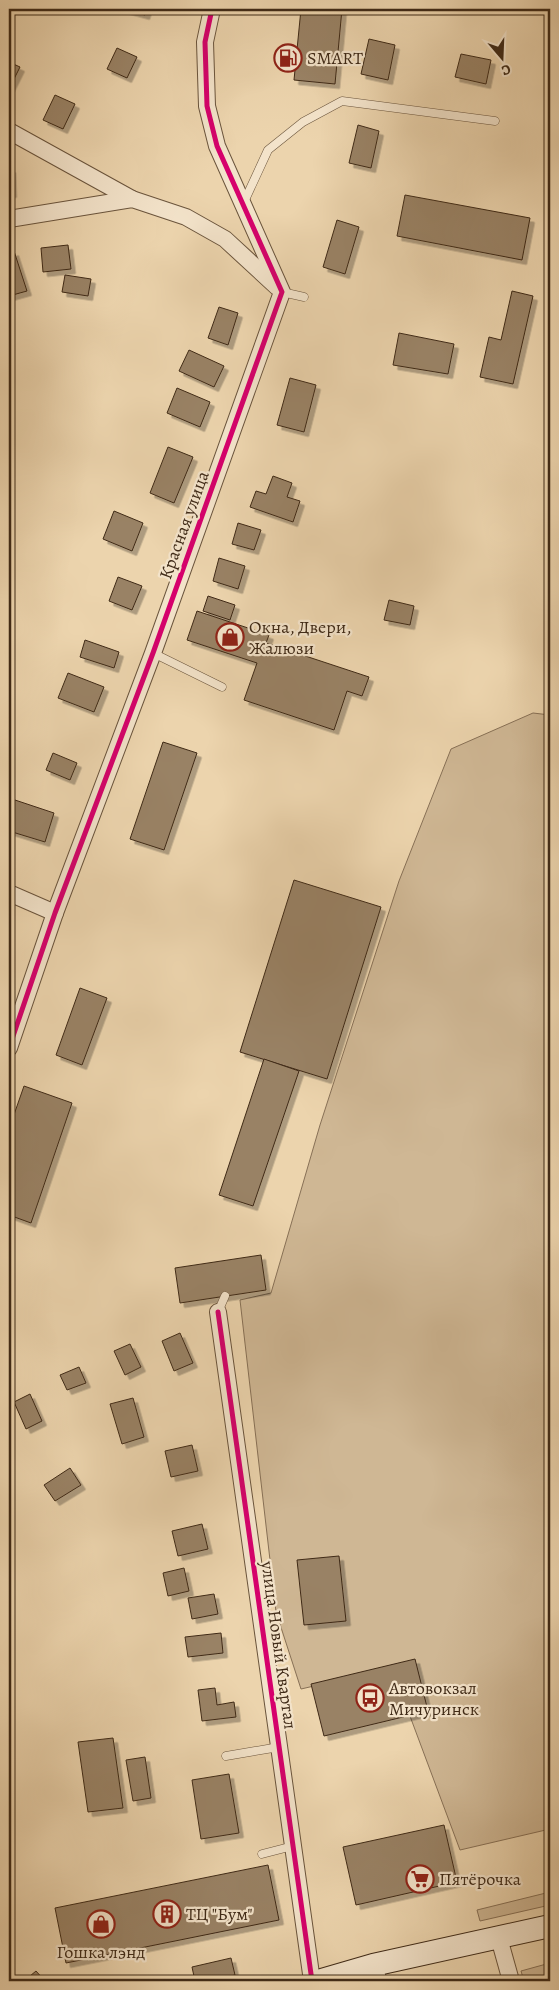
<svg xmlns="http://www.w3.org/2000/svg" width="559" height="1990" font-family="Alegreya,serif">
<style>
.green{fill:#cfb794;stroke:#877056}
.building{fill:#998265;stroke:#3f2a17;filter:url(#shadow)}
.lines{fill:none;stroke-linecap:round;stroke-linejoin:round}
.service-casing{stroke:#6a543c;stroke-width:9}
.minor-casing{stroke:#6a543c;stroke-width:18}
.secondary-casing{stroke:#3f2a17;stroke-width:24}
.service{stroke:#f3e3ca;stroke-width:8}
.minor{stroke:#f3e3ca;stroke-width:16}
.secondary{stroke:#f3e3ca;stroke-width:22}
.cycleway-casing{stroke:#f3e3ca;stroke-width:8}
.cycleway{stroke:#d6006c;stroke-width:5}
.labels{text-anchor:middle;stroke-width:4.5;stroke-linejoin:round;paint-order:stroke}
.poi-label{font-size:18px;fill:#3f2a17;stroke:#f3e3ca;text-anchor:start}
.street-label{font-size:18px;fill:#3f2a17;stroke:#f3e3ca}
</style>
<defs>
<filter id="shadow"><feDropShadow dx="4.5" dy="4.5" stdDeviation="0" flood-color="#0004"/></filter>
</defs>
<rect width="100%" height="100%" fill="#ecd4ad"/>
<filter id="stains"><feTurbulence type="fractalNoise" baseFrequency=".004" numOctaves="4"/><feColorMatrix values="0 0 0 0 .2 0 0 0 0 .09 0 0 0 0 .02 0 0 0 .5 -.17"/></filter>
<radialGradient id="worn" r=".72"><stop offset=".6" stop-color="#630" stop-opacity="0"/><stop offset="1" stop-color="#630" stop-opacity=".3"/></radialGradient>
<g class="green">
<path d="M533 713 550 715V1829L460 1850 392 1668 301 1689 276 1612 240 1300 271 1293 320 1125 399 881 451 749Z"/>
<path d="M550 1892V1905L480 1921 477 1910Z"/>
<path d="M550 1963V1981H524L521 1971Z"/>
</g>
<g class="building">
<path d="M123 9H147L145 15Z"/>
<path d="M301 9H342L335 84 294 80Z"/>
<path d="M369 39 395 45 388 80 361 74Z"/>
<path d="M117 48 137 57 127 78 107 69Z"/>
<path d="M461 54 491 60 486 84 455 77Z"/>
<path d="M9 62 20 67 9 89Z"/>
<path d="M55 95 75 104 63 129 43 120Z"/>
<path d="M358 125 379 131 371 168 349 163Z"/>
<path d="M11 168 12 193H9V169Z"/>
<path d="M405 195 530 218 522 260 397 236Z"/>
<path d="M337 220 359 227 345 274 323 267Z"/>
<path d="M68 245 71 269 43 272 41 248Z"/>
<path d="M14 251 27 291 9 296V253Z"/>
<path d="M65 275 91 279 88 296 62 292Z"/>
<path d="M512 291 533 296 513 384 480 377 489 337 501 340Z"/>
<path d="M219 307 238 313 228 345 208 338Z"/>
<path d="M399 333 454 344 448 374 393 365Z"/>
<path d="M189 350 224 366 214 387 179 371Z"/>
<path d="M290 378 316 385 304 432 277 425Z"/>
<path d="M177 388 210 402 200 427 167 413Z"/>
<path d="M168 447 193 457 174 503 150 493Z"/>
<path d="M273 476 292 483 287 497 300 501 293 522 250 507 256 491 266 494Z"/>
<path d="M114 511 143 523 132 551 103 539Z"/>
<path d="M238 523 261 530 254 550 232 544Z"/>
<path d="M219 558 245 566 238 589 213 581Z"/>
<path d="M118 577 142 586 132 610 109 601Z"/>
<path d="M208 596 235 605 230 620 203 611Z"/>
<path d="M389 600 414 606 410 625 384 620Z"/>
<path d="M197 611 269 635 266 643 369 677 362 696 347 691 334 730 244 700 257 663 187 640Z"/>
<path d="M85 640 119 652 114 668 80 657Z"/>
<path d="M68 673 104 687 94 712 58 698Z"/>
<path d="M163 742 197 753 164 850 130 839Z"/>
<path d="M53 753 77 763 70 780 46 770Z"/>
<path d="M12 799 54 813 45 842 9 831V809Z"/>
<path d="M294 880 381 907 327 1079 240 1052Z"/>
<path d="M80 988 107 998 82 1065 56 1055Z"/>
<path d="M264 1059 299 1071 253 1206 219 1195Z"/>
<path d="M24 1086 72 1103 31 1223 9 1215V1129Z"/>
<path d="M261 1255 266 1290 180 1303 175 1268Z"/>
<path d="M180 1333 193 1363 174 1371 162 1341Z"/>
<path d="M130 1344 141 1367 125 1375 114 1351Z"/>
<path d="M79 1367 86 1383 67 1390 60 1375Z"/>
<path d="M30 1394 42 1421 26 1429 14 1402Z"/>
<path d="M133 1398 144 1437 122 1444 110 1404Z"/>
<path d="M192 1445 198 1471 171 1477 165 1451Z"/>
<path d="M70 1468 81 1485 55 1501 44 1485Z"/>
<path d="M202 1524 208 1549 178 1556 172 1531Z"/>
<path d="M339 1556 346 1621 304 1625 297 1560Z"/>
<path d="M184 1568 189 1591 168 1596 163 1573Z"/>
<path d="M214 1594 218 1614 192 1619 188 1598Z"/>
<path d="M221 1633 223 1653 188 1657 185 1637Z"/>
<path d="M415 1659 428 1711 324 1736 311 1684Z"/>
<path d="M215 1688 217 1705 234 1702 236 1717 202 1721 198 1690Z"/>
<path d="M113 1738 123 1808 88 1812 78 1742Z"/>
<path d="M145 1757 151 1798 133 1801 126 1760Z"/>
<path d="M229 1774 239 1833 201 1839 192 1780Z"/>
<path d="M444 1825 457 1882 356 1905 343 1847Z"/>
<path d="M268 1865 279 1920 66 1963 55 1908Z"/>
<path d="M231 1958 235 1975 207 1981H195L192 1967Z"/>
<path d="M36 1971 45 1981H24Z"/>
</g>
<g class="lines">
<g class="service-casing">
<g id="service">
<path d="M244 202 268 150 303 122 342 101 495 121"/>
<path d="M282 292 304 297"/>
<path d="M153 653 222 687"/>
<path d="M218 1312 225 1296"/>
<path d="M226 1756 279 1747"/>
<path d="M262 1854 293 1846"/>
</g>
</g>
<g class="minor-casing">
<g id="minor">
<path d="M9 131 132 199"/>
<path d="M9 219 132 199 186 217 225 239 277 287"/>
<path d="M9 893 55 913"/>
<path d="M9 1048 55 913 153 653 282 292 217 146 207 106 205 42 212 9"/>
<path d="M218 1312 312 1981"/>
<path d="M499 1938 511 1981"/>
<path d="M373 1965 379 1981"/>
</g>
</g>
<g class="secondary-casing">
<path id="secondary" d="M318 1981 373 1965 550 1926"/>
</g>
<use href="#service" class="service"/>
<use href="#minor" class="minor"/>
<use href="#secondary" class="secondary"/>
<g class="cycleway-casing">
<g id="cycleway">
<path d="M9 1048 55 913 153 653 282 292 217 146 207 106 205 42 212 9"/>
<path d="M218 1312 312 1981"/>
</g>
</g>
<use href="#cycleway" class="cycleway"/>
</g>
<defs>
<g id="fuel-ring" transform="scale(1.4375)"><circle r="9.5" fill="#f3e3ca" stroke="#8f2418" stroke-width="1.5"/><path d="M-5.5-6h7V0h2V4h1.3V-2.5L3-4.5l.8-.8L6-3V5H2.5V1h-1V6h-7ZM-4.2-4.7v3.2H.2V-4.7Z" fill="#8f2418"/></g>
<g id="shop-ring" transform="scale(1.4375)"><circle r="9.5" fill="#f3e3ca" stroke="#8f2418" stroke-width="1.5"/><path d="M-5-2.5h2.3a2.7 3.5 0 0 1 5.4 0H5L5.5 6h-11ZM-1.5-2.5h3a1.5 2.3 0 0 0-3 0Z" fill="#8f2418"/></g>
<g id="bus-ring" transform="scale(1.4375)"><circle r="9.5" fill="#f3e3ca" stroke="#8f2418" stroke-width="1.5"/><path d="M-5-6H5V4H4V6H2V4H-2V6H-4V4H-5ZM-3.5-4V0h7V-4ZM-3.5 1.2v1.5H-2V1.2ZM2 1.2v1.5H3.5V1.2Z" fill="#8f2418"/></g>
<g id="supermarket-ring" transform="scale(1.4375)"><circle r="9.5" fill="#f3e3ca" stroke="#8f2418" stroke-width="1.5"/><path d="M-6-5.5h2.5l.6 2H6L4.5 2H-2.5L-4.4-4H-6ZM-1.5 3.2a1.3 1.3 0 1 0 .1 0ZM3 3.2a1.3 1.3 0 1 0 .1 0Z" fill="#8f2418"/></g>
<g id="building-ring" transform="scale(1.4375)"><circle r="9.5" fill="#f3e3ca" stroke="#8f2418" stroke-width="1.5"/><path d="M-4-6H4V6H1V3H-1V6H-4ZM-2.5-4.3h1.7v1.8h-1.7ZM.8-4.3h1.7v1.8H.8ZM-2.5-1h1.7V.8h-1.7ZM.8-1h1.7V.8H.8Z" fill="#8f2418"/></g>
</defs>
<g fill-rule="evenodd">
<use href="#fuel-ring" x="288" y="58"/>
<use href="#shop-ring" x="230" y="637"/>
<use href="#bus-ring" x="370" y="1698"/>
<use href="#supermarket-ring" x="420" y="1879"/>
<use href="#building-ring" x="167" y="1914"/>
<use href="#shop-ring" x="101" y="1924"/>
</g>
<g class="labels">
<g class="poi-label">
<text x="307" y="64">SMART</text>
<text x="249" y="633">Окна, Двери,<tspan x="249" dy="21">Жалюзи</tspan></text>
<text x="389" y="1694">Автовокзал<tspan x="389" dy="21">Мичуринск</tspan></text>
<text x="439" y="1885">Пятёрочка</text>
<text x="186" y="1920">ТЦ "Бум"</text>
<text x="101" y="1958" text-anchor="middle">Гошка лэнд</text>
</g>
<g class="street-label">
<text transform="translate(184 525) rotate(-70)" y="6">Красная улица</text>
<text transform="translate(279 1645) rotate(82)" y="6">улица Новый Квартал</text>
</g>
</g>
<rect width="559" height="1990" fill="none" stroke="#ecd4ad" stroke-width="30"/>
<rect x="10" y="10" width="539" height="1970" fill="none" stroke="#3f2a17" stroke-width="2.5"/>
<rect x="15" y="15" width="529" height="1960" fill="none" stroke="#3f2a17"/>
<g transform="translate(502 58) rotate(161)" stroke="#f3e3ca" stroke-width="4" paint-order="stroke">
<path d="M0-4L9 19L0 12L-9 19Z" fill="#3f2a17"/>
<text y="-8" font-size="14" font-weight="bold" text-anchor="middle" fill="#3f2a17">С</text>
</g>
<rect width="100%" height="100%" filter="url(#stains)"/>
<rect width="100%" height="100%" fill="url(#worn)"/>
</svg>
